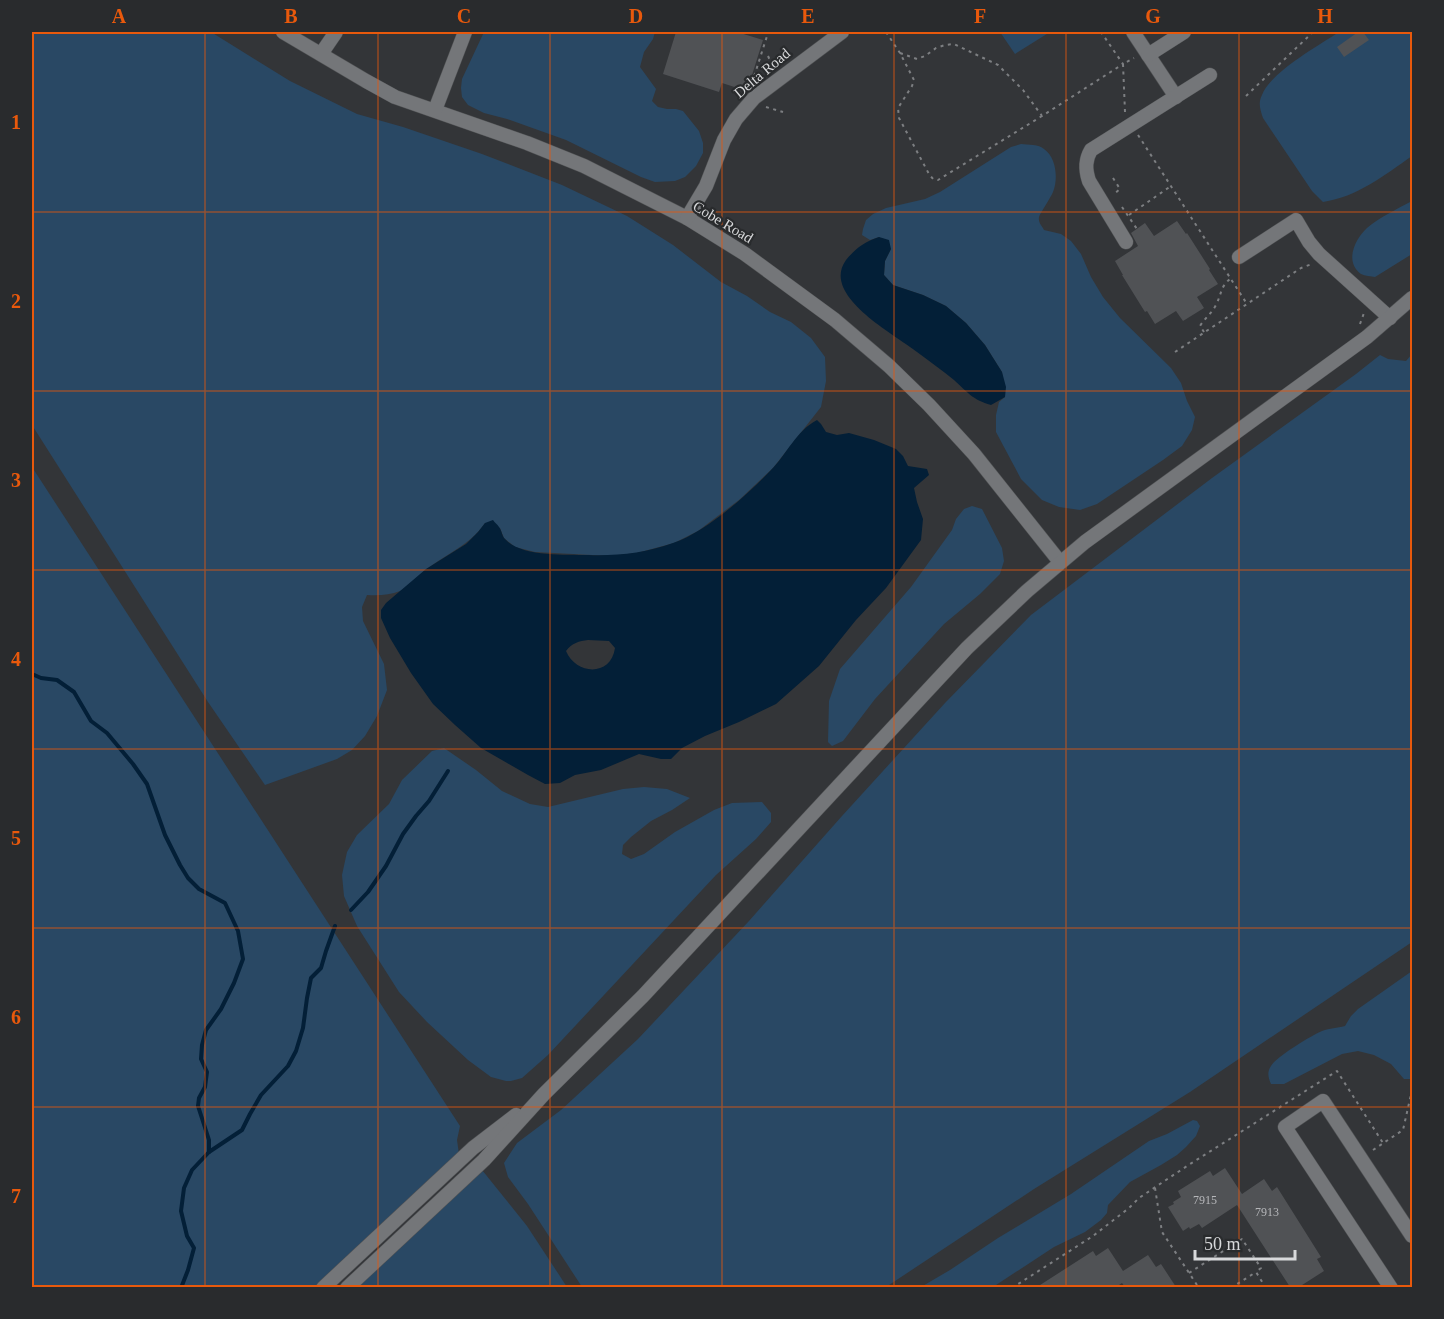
<svg xmlns="http://www.w3.org/2000/svg" width="1444" height="1319" font-family="Georgia,serif">
<style>
.green{fill:#294864}
.water{fill:#031f37;fill-rule:evenodd}
.lines{fill:none;stroke-linecap:round;stroke-linejoin:round}
.stream{stroke:#031f37;stroke-width:4}
.building{fill:#505255}
.minor-casing{stroke:#505254;stroke-width:15}
.path{stroke:#7d7f82;stroke-width:2;stroke-dasharray:3 4.5;stroke-linecap:butt}
.minor{stroke:#747679;stroke-width:14}
.grid{fill:none;stroke:#e8590c;stroke-width:1.5;stroke-opacity:0.55}
.labels{text-anchor:middle;stroke-width:4.5;stroke-linejoin:round;paint-order:stroke}
.number-label{font-size:12px;fill:#b6b7ba}
.street-label{font-size:15px;fill:#d8d9db;stroke:#292b2d}
.neatline{fill:none;stroke:#e8590c;stroke-width:2}
.grid-label{font-size:20px;text-anchor:middle;font-weight:bold;fill:#e8590c}
</style>
<rect width="100%" height="100%" fill="#333538"/>
<g class="green">
<path d="M32 32H211L290 81 357 114 403 127 482 154 562 185 627 216 673 245 721 282 747 296 770 312 791 322 811 338 825 357 826 381 821 407 773 468 739 500 698 531 674 543 637 553 611 556 535 552 515 547 504 538 500 528 485 523C469 546 447 553 426 570 417 576 409 587 400 591 390 595 378 596 367 595L362 607 363 621 384 664 387 690 377 716 365 736 352 750 337 759 265 785 208 702 32 425Z"/>
<path d="M484 32H655L653 39 644 52 640 67 656 89 652 101 658 107 667 109H676L683 111 699 131 703 143V153L696 166 685 177 675 181 655 182 641 177 566 140 507 119 484 113 468 105 462 97 461 88 462 79Z"/>
<path d="M1000 32H1050L1015 54Z"/>
<path d="M1339 32H1412V156C1385 175 1357 197 1323 202L1312 191 1263 118C1260 109 1258 103 1262 95 1271 72 1318 46 1339 32Z"/>
<path d="M1021 144C1028 145 1039 144 1044 149 1057 158 1058 180 1053 192 1050 199 1040 213 1039 217 1038 223 1042 226 1044 230L1061 234 1071 241 1081 254 1091 277 1103 297 1120 318 1171 368 1181 383 1187 401 1195 417 1192 430 1182 446 1163 460 1097 504 1080 510 1059 507 1042 500 1021 479 996 432V415L999 402 1005 397 1002 372 985 345 966 323 946 306 923 295 893 285 884 275 885 261 891 249 879 237 870 240 862 235 863 229 866 220 873 214 886 208 925 199 940 192 1011 147Z"/>
<path d="M1412 201V254L1375 277C1371 276 1365 276 1361 274 1344 262 1355 239 1367 228 1380 217 1397 209 1412 201Z"/>
<path d="M1412 354V942L1190 1092 1034 1189 886 1287H582L528 1204 508 1177 504 1163 517 1143 561 1110 638 1039 749 921 842 816 945 703 1031 615 1212 478 1356 374 1380 355 1388 359 1406 361Z"/>
<path d="M32 467 460 1126 457 1140 460 1161 323 1287H32Z"/>
<path d="M972 506 982 509 1002 548 1004 561 1000 574 980 594 944 624 875 699 843 741 832 746 828 742 829 701 840 669 911 587 952 530 956 519 964 509Z"/>
<path d="M444 748 476 770 502 791 530 804 548 807 623 789 644 787 667 789 690 798 672 810 651 821 631 837 623 845 622 854 631 859 644 854 675 832 714 810 732 803 762 802 771 813V822L756 839 716 875 548 1055 522 1078 511 1081H506L491 1077 468 1060 427 1022 399 992 357 926 344 896 342 875 347 852 357 835 389 804 402 780 432 751Z"/>
<path d="M1412 971V1079H1404L1391 1064 1374 1055 1358 1051 1342 1054 1284 1084H1271C1268 1077 1267 1072 1271 1066 1276 1057 1312 1035 1322 1031 1330 1028 1337 1028 1345 1026L1351 1016 1358 1009Z"/>
<path d="M1193 1120 1197 1121 1200 1126 1196 1136 1186 1147 1177 1155 1161 1165 1130 1182 1108 1205 1107 1213 1101 1220 1085 1232 1054 1247 993 1287H921L950 1270 998 1238 1071 1194 1149 1141 1167 1134Z"/>
<path d="M478 1165 527 1226 567 1287 347 1288Z"/>
</g>
<g class="water">
<path d="M879 237 889 240 891 249 885 261 884 275 893 285 923 295 946 306 966 323 985 345 1002 372 1006 387 1005 397 991 405C973 400 967 392 954 380 942 370 929 361 917 352 896 335 820 296 846 260 856 248 864 242 879 237Z"/>
<path d="M817 420 821 424 826 432 837 435 849 433 874 440 896 449 903 456 908 466 927 469 929 475 914 488 917 502 923 519 921 540 886 588 856 620 819 666 776 704 739 722 705 736 682 748 671 759H661L639 754 601 770 575 775 560 783 545 784 528 775 481 748 455 725 433 704 411 673 390 638 381 618V610L386 603 426 569 466 544 478 532 485 523 493 520C495 523 497 524 499 527 502 531 502 536 505 539 521 557 565 554 588 555 617 556 646 553 673 543 706 532 747 495 771 470 787 454 796 431 817 420ZM588 640 609 641 615 648C611 677 576 675 566 651 572 643 579 641 588 640Z"/>
</g>
<g class="lines">
<g class="stream">
<path d="M32 674 41 678 57 680 74 692 91 721 107 733 133 764 147 784 165 835 180 865 188 878 199 889 225 903 238 931 243 959 234 983 221 1009 206 1030 202 1045 201 1059 207 1072 205 1087 199 1098 198 1106 209 1140V1152"/>
<path d="M351 910 368 892 386 866 403 834 416 816 429 801 448 771"/>
<path d="M181 1288 188 1270 194 1248 187 1236 181 1211 184 1188 192 1170 209 1152 242 1130 250 1114 261 1095 288 1066 296 1051 303 1028 307 998 311 978 321 968 326 951 335 926"/>
</g>
</g>
<g class="building">
<path d="M676 32H737L763 40 747 91 722 83 719 92 663 74Z"/>
<path d="M1358 32H1363L1369 40 1344 57 1337 47Z"/>
<path d="M1177 221 1186 234 1187 233 1210 269 1209 270 1218 284 1197 297 1204 308 1183 321 1176 311 1155 324 1147 311 1145 312 1122 275H1123L1115 261 1138 246 1131 233 1145 223 1154 236Z"/>
<path d="M1225 1168 1242 1194 1264 1179 1272 1191 1277 1187 1321 1257 1317 1259 1324 1271 1299 1287H1290L1237 1205 1202 1228 1199 1224 1190 1229 1189 1227 1183 1231 1168 1207 1174 1204 1173 1202 1181 1197 1178 1191 1210 1171 1213 1176Z"/>
<path d="M1108 1248 1123 1271 1148 1255 1156 1267 1161 1264 1176 1287H1125L1122 1283 1116 1287H1037L1093 1251 1096 1256Z"/>
</g>
<g class="lines">
<g class="minor-casing">
<g id="minor">
<path d="M283 32 366 81 395 97 527 143 584 166 687 218 745 254 835 320 889 366 929 405 974 454 1060 562"/>
<path d="M1133 32 1176 97"/>
<path d="M321 54 336 32"/>
<path d="M1148 55 1184 32"/>
<path d="M435 110 465 32"/>
<path d="M687 218 706 186 724 140 736 119 754 98 842 32"/>
<path d="M1126 242 1089 181C1085 169 1085 160 1091 150L1210 75"/>
<path d="M1239 257 1296 220 1309 242 1319 254 1390 318"/>
<path d="M323 1288 473 1148 516 1115"/>
<path d="M347 1288 484 1160 544 1094 643 996 967 648 1027 591 1085 542 1367 337 1412 298"/>
<path d="M1391 1288 1285 1127 1323 1101 1412 1236"/>
</g>
</g>
<g class="path">
<path d="M886 32 900 53 914 80 912 86 898 108 899 118 929 174 933 179 938 180 1042 116"/>
<path d="M900 53 917 59 925 56 936 48 945 45 954 44 998 65 1023 90 1042 116 1123 64 1101 32"/>
<path d="M768 56 773 67"/>
<path d="M752 83 768 33 764 32"/>
<path d="M1246 96 1313 32"/>
<path d="M766 107 783 112"/>
<path d="M1125 112 1123 64 1134 58"/>
<path d="M1138 135 1247 304"/>
<path d="M1113 178 1120 189 1114 194"/>
<path d="M1122 207 1137 229"/>
<path d="M1129 215 1171 186"/>
<path d="M1360 324 1364 313"/>
<path d="M1204 332 1200 326C1205 318 1212 313 1216 305 1222 293 1220 287 1231 278"/>
<path d="M1175 352 1301 268 1312 264"/>
<path d="M1373 1150 1403 1130 1412 1090"/>
<path d="M1155 1188 1162 1232 1199 1288"/>
<path d="M1189 1273 1242 1239 1261 1268 1256 1272 1266 1288"/>
<path d="M1012 1288 1093 1236 1129 1208 1139 1198 1187 1166 1337 1071 1383 1143"/>
<path d="M1231 1288 1256 1272"/>
</g>
<use href="#minor" class="minor"/>
</g>
<path class="grid" d="M205 32V1288M378 32V1288M550 32V1288M722 32V1288M894 32V1288M1066 32V1288M1239 32V1288M32 212H1412M32 391H1412M32 570H1412M32 749H1412M32 928H1412M32 1107H1412"/>
<g class="labels">
<g class="number-label">
<text x="1205" y="1204">7915</text>
<text x="1267" y="1216">7913</text>
</g>
<g class="street-label">
<text transform="translate(762 73) rotate(-40)" y="5">Delta Road</text>
<text transform="translate(723 222) rotate(31)" y="5">Cobe Road</text>
</g>
</g>
<rect width="1444" height="1319" fill="none" stroke="#292b2d" stroke-width="66"/>
<path d="M1195 1250v9h100v-9" fill="none" stroke="#d8d9db" stroke-width="3"/>
<text x="1204" y="1250" font-size="18" fill="#d8d9db" stroke="#292b2d" stroke-width="4.5" paint-order="stroke">50 m</text>
<rect x="33" y="33" width="1378" height="1253" class="neatline"/>
<g class="grid-label">
<text x="119" y="23">A</text>
<text x="291" y="23">B</text>
<text x="464" y="23">C</text>
<text x="636" y="23">D</text>
<text x="808" y="23">E</text>
<text x="980" y="23">F</text>
<text x="1153" y="23">G</text>
<text x="1325" y="23">H</text>
<text x="16" y="129">1</text>
<text x="16" y="308">2</text>
<text x="16" y="487">3</text>
<text x="16" y="666">4</text>
<text x="16" y="845">5</text>
<text x="16" y="1024">6</text>
<text x="16" y="1203">7</text>
</g>
</svg>
